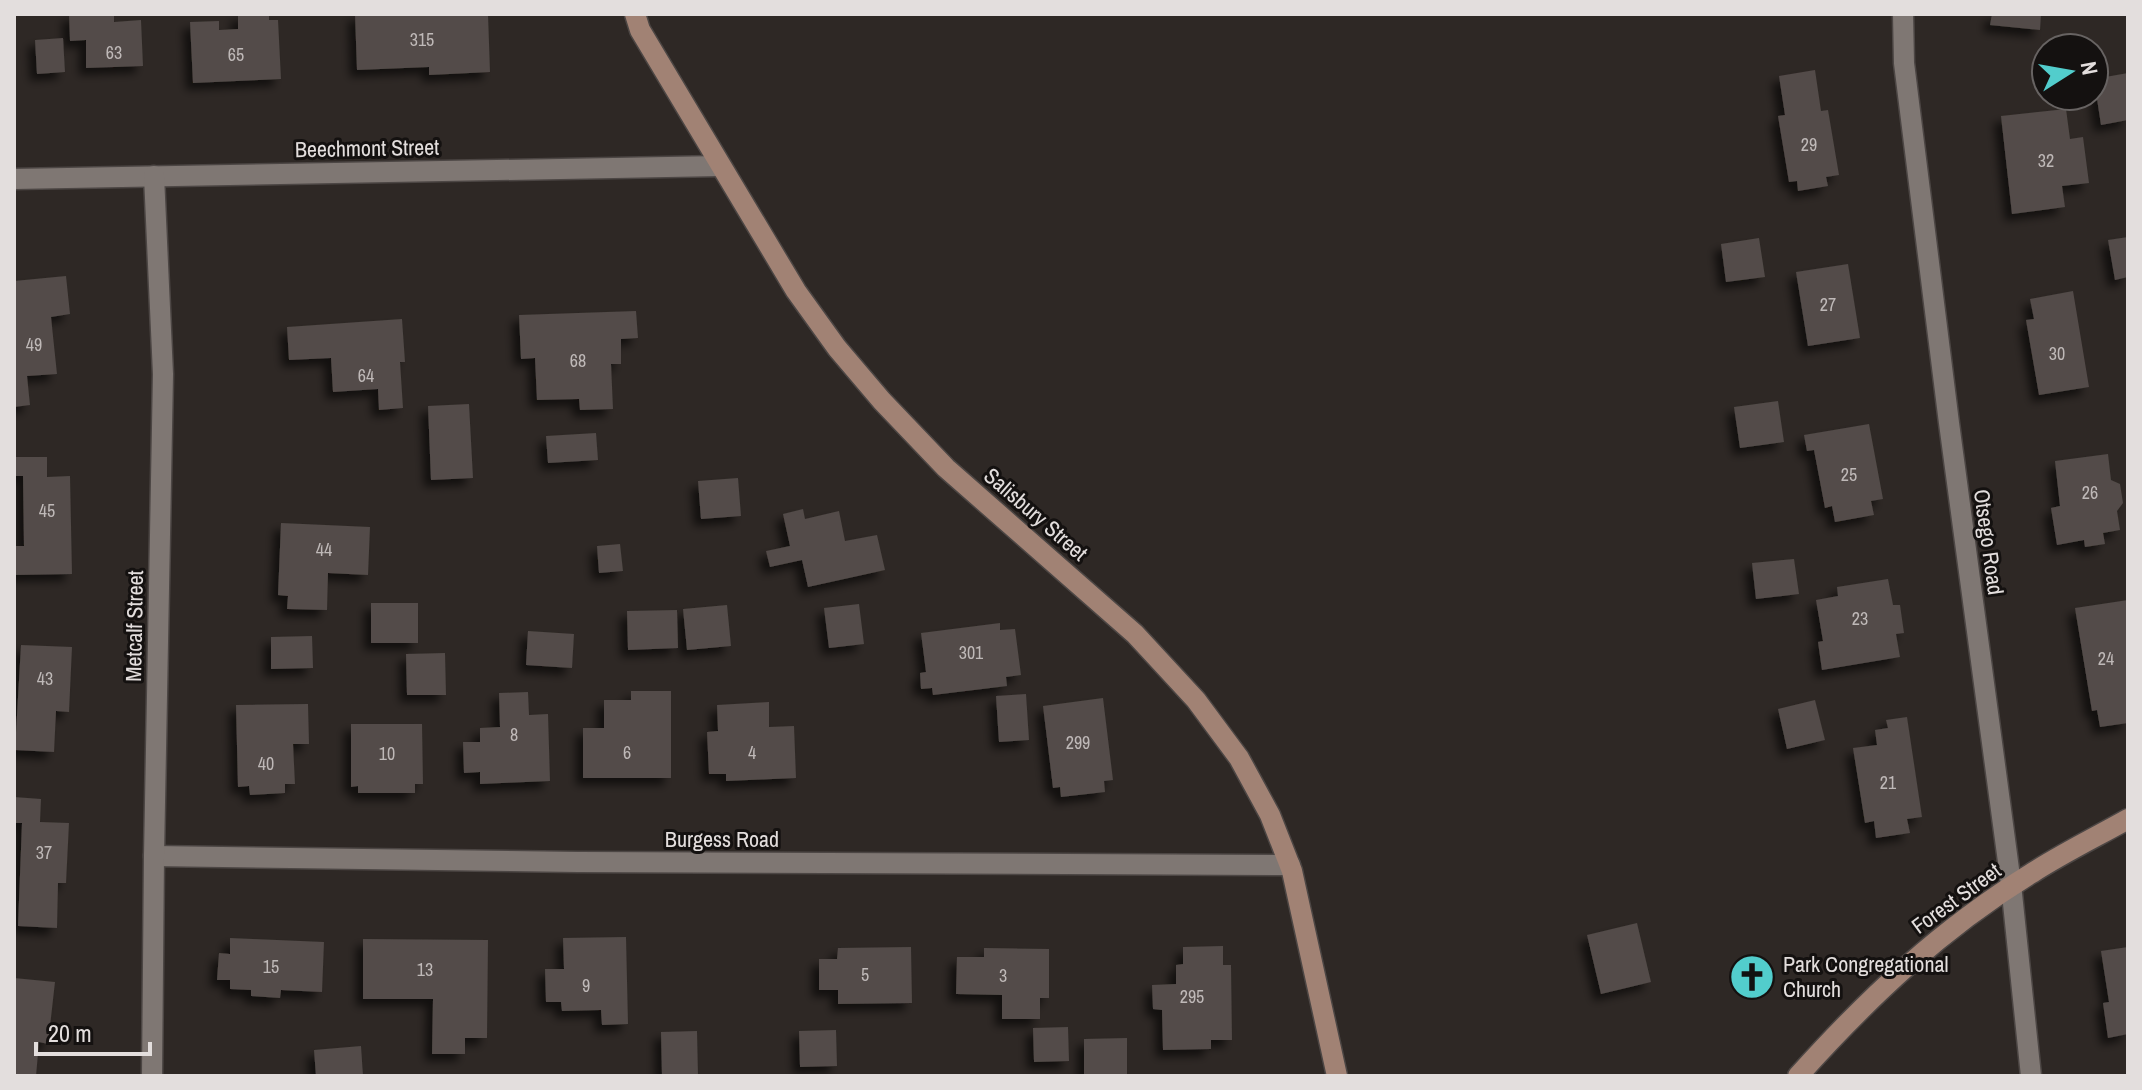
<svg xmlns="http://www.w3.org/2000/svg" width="2142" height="1090" font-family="'Archivo Narrow',sans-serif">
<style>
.building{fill:#524b48;filter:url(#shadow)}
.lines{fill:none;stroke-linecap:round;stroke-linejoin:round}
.minor-casing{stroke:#4c4644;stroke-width:23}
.secondary-casing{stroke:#4c4644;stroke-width:23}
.minor{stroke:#7f7773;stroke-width:20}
.secondary{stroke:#a18274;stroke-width:20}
.labels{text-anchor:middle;stroke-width:6;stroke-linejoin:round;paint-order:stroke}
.number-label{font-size:18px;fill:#bfb9b8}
.street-label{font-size:22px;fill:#e3dedd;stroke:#141110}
.poi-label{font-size:22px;fill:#e3dedd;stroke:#141110;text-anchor:start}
</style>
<defs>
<filter id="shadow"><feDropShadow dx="-7" dy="7" stdDeviation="4" flood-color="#0009"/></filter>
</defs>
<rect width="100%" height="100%" fill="#2e2825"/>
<g class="building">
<path d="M69 14H114V22L141 20 143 66 86 68V40L70 41Z"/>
<path d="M238 14H269V20H278L281 79 193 83 190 22 219 21V30L238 29Z"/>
<path d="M355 14H488L490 72 429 75V67L357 70Z"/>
<path d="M1992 14H2041L2040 30 1990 25Z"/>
<path d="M63 38 65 72 37 74 35 40Z"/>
<path d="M1815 70 1821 111 1828 110 1839 175 1826 177 1828 186 1798 191 1797 181 1789 182 1778 116 1785 115 1779 76Z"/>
<path d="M2128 73V120L2101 125 2094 79Z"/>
<path d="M2066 109 2070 139 2083 137 2089 183 2062 186 2065 207 2012 214 2001 116Z"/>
<path d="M2128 237V277L2115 280 2108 240Z"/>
<path d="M1759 238 1765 277 1726 282 1721 244Z"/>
<path d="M1848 264 1860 338 1808 346 1796 272Z"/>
<path d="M66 276 70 314 51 317 57 374 27 376 30 405 14 407V281Z"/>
<path d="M2073 291 2089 387 2039 395 2026 320 2034 319 2030 299Z"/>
<path d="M636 311 638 338 621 339V364H611L613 409 580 410 579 399 537 400 535 358 521 359 519 315Z"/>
<path d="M402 319 405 362H400L403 408 379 410 378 389 333 392 331 358 289 360 287 327Z"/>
<path d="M1778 401 1784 442 1740 448 1734 407Z"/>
<path d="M469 404 473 478 431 480 428 406Z"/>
<path d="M1869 424 1883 499 1871 501 1874 515 1835 522 1832 506 1825 508 1814 450 1807 451 1804 435Z"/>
<path d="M596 433 598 460 548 463 546 436Z"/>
<path d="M2108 454 2111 480 2120 484 2123 503 2117 511 2120 530 2103 533 2105 544 2085 547 2084 540 2057 545 2051 508 2060 506 2055 461Z"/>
<path d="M14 457H47V477L70 476 72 574 14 575V546H24L23 476H15Z"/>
<path d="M738 478 741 516 701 519 698 481Z"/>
<path d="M803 509 805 519 839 511 845 541 877 535 885 570 808 587 802 560 770 567 766 551 790 546 783 514Z"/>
<path d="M281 523 370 527 368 575 328 573 327 610 287 609 288 596 278 595Z"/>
<path d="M620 544 623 571 599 573 597 546Z"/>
<path d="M1794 559 1799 594 1756 599 1752 563Z"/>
<path d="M1888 579 1893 605H1900L1904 633 1896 634 1900 657 1822 670 1818 642 1823 641 1816 600 1838 596 1837 587Z"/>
<path d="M2128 600V723L2100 727 2097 710 2092 711 2075 608Z"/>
<rect x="371" y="603" width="47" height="40"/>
<path d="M859 604 864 644 829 648 824 608Z"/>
<path d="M727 605 731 646 687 650 683 609Z"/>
<path d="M677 610 678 648 628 650 627 611Z"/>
<path d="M1000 623V630L1015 629 1021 675 1006 677 1007 686 933 695 932 688 921 689 920 673 926 672 921 633Z"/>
<path d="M528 631 574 634 572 668 526 665Z"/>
<path d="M312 636 313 668 271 669V637Z"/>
<path d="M21 645 72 647 69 712 56 711 54 752 15 750Z"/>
<path d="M445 653 446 695H407L406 654Z"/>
<path d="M631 691H671V778H583V728H604V700H631Z"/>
<path d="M528 692 529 715 548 714 550 781 480 784V772L464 773 463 742H480V728L500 727 499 693Z"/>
<path d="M1026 694 1029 740 999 742 996 696Z"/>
<path d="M1103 698 1113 780 1104 781 1105 792 1061 797 1060 787 1053 788 1043 706Z"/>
<path d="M1815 700 1825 740 1787 749 1778 709Z"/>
<path d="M769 702V727L794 726 796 778 726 781V774H709L707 732 718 731 717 705Z"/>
<path d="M308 704 309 744H293L295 784H285V793L250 795 249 786 238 787 236 705Z"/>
<path d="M1907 717 1922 817 1907 819 1910 833 1876 838 1874 821 1865 823 1853 748 1877 745 1875 730 1888 728 1886 720Z"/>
<path d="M351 724H422L423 784H415V793H358V786L351 787Z"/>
<path d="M14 797 41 799 40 822 69 823 66 883H58L57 928 18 926 22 823H14Z"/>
<path d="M1637 923 1651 982 1601 994 1587 935Z"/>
<path d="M626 937 628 1024 602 1025 601 1010 562 1011 561 1002H546L545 969H564L563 938Z"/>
<path d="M230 938 324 942 322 992 281 990 280 998 251 996V990L230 989V980H217L219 953 230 954Z"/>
<path d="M363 939 488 940 487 1038H465V1054H432L433 999H363Z"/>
<path d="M1223 946V965H1231L1232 1040H1211V1049L1163 1050 1162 1010 1153 1009 1152 985 1176 984V965L1183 964V947Z"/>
<path d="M911 947 912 1003 838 1004V990H819V959H837L838 948Z"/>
<path d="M2128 947V1034L2108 1038 2103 1003 2109 1002 2101 951Z"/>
<path d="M984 948 1049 949V998H1040V1019H1002V995L956 994 957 957H984Z"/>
<path d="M14 978 55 982 48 1044 39 1042 36 1076H14Z"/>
<path d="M1068 1027 1069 1061 1034 1062 1033 1028Z"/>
<path d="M836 1030 837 1066 800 1067 799 1031Z"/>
<path d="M697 1031 698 1076H662L661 1032Z"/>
<path d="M1127 1038V1076H1084V1039Z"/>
<path d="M361 1046 363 1076H316L314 1050Z"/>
</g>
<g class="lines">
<g class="minor-casing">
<g id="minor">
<path d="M1903 14 1904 63 1949 423 2011 884 2031 1076"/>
<path d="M14 179 720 166"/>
<path d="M154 856 578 862 1290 865"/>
<path d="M152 1076 154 856 163 374 154 176"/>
</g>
</g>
<g class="secondary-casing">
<g id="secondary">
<path d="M635 14 640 30 796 291 837 348 882 401 946 468 1135 634 1196 700 1239 758 1270 815 1292 871 1337 1076"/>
<path d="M1798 1076C1868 998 1942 928 2032 873 2063 853 2096 837 2128 819"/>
</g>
</g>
<use href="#minor" class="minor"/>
<use href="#secondary" class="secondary"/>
</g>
<defs>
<g id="church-disc" transform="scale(2.3)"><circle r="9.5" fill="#52cdcc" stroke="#141110"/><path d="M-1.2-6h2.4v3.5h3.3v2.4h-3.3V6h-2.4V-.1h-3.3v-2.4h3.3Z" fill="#111"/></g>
</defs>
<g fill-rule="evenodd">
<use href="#church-disc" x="1752" y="977"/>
</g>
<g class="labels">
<g class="number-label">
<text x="422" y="46">315</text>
<text x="114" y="59">63</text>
<text x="236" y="61">65</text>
<text x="1809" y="151">29</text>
<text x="2046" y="167">32</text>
<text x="1828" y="311">27</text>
<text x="34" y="351">49</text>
<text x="2057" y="360">30</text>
<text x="578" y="367">68</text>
<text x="366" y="382">64</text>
<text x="1849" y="481">25</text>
<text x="2090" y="499">26</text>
<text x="47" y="517">45</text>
<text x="324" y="556">44</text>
<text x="1860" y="625">23</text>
<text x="971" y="659">301</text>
<text x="2106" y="665">24</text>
<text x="45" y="685">43</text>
<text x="514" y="741">8</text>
<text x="1078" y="749">299</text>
<text x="627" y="759">6</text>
<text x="752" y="759">4</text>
<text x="387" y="760">10</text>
<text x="266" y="770">40</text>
<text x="1888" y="789">21</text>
<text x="44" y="859">37</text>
<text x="271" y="973">15</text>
<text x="425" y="976">13</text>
<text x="865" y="981">5</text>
<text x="1003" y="982">3</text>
<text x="586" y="992">9</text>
<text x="1192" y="1003">295</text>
</g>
<g class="street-label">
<text transform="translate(367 148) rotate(-1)" y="8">Beechmont Street</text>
<text transform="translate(1036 514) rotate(41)" y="8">Salisbury Street</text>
<text transform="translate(1989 542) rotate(82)" y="8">Otsego Road</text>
<text transform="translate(134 626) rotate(-89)" y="8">Metcalf Street</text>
<text x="722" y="847">Burgess Road</text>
<text transform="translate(1956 898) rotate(-36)" y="8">Forest Street</text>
</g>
<g class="poi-label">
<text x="1783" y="972">Park Congregational<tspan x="1783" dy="25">Church</tspan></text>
</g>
</g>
<rect width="2142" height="1090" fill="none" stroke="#e3dedd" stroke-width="32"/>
<g transform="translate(2070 72) rotate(79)"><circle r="38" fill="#141110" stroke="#676362" stroke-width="2"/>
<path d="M0-6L14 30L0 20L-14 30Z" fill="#52cdcc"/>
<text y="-12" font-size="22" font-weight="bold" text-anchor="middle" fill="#e3dedd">N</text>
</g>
<path d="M36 1042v12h114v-12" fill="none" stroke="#e3dedd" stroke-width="4"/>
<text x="48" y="1042" font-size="24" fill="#e3dedd" stroke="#141110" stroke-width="6" paint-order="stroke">20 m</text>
</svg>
